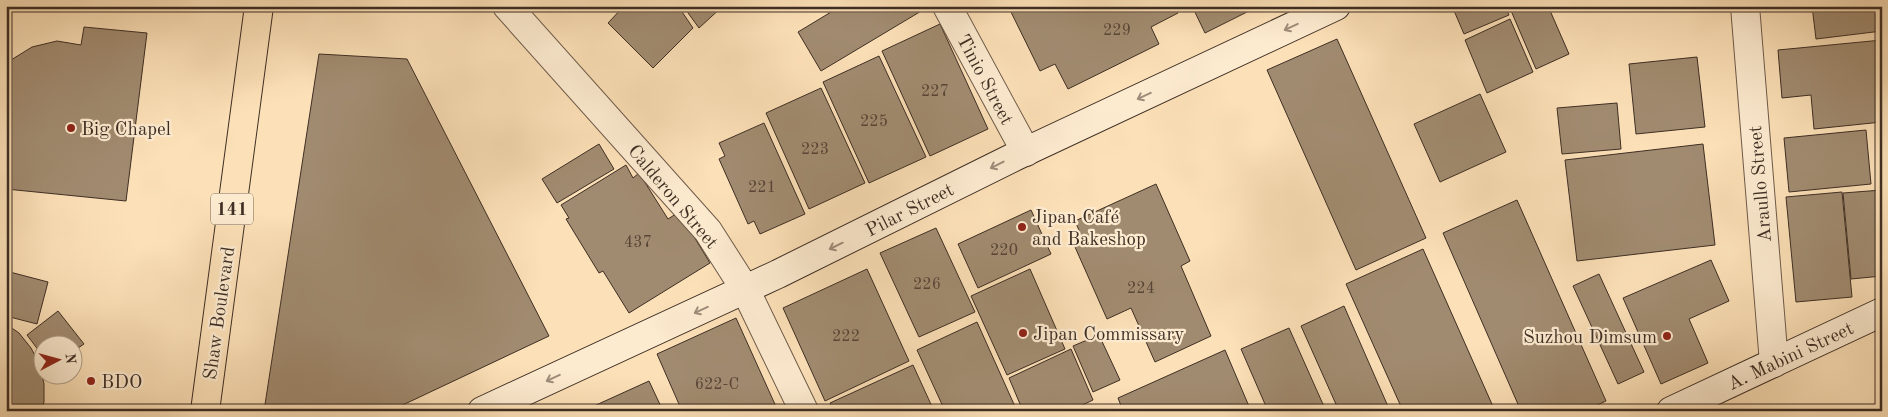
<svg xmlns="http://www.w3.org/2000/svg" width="1888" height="417" font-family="'Old Standard TT',serif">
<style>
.building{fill:#a18b70;stroke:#3e2e24}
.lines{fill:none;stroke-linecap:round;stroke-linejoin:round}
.street-casing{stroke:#6e5a49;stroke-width:30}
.secondary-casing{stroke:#3e2e24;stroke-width:30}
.primary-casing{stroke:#3e2e24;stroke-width:30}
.street{stroke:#fdebd0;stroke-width:28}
.secondary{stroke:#fdebd0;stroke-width:28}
.primary{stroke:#fce0b7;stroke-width:28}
.oneway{stroke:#9e8c7a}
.poi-dot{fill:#8f2418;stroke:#fdebd0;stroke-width:2}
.labels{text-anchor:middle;stroke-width:4.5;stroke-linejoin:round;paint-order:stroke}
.number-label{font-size:16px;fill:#574537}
.shield{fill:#fdebd0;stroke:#776758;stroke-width:1}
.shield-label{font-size:18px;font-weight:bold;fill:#3e2e24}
.street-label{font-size:19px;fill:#3e2e24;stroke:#fdebd0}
.poi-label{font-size:19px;fill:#3e2e24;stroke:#fdebd0;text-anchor:start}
</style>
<rect width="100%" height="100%" fill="#fce0b7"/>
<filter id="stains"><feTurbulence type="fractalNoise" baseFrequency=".004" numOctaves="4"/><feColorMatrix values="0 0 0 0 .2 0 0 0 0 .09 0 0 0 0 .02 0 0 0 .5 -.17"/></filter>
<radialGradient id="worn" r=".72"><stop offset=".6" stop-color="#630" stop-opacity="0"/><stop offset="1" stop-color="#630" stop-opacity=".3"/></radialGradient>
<g class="building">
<path d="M624 6H678L693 28 653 68 608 23Z"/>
<path d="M683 6H723L699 28Z"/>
<path d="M841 6H928V7L821 71 798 32Z"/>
<path d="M1017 6H1175L1178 13 1151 27 1159 44 1068 89 1055 64 1040 71 1010 10Z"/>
<path d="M1192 6H1259L1205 33Z"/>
<path d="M1452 6H1505L1509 15 1464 34Z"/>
<path d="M1509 6H1548L1569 54 1536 69Z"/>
<path d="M1812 6H1882V31L1816 39Z"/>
<path d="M1510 19 1533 72 1487 93 1465 40Z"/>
<path d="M940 24 988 129 930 156 882 51Z"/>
<path d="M84 27 147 33 126 201 6 189V66L11 60 32 47 57 41 81 45Z"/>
<path d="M1337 39 1426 238 1356 270 1267 70Z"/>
<path d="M1882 40V122L1814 129 1811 95 1782 98 1778 50Z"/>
<path d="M319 54 407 59 549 336 390 411H264Z"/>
<path d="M879 56 926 157 869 183 823 82Z"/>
<path d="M1697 57 1705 127 1636 134 1629 64Z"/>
<path d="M821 88 865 183 809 209 766 113Z"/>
<path d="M1480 94 1506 152 1440 182 1414 124Z"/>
<path d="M1617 103 1621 149 1562 154 1557 108Z"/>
<path d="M764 123 805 214 760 234 754 221 748 224 719 159 725 156 719 143Z"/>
<path d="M1882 127V143L1876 130Z"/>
<path d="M1866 130 1871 184 1789 192 1784 138Z"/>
<path d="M599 144 614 169 557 203 542 179Z"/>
<path d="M1703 144 1715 245 1577 261 1565 160Z"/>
<path d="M626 165 633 178 639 173 668 219 679 212 710 263 629 313 603 271 599 273 566 219 569 218 561 205Z"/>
<path d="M1156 184 1190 261 1181 266 1211 336 1155 362 1131 308 1107 319 1075 247 1084 242 1075 221Z"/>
<path d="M1882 190V276L1851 279 1843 193Z"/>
<path d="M1842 192 1852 297 1796 302 1786 197Z"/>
<path d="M1517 200 1606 401 1584 411H1521L1443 233Z"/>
<path d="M1031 210 1051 254 978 288 958 244Z"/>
<path d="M936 228 975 312 919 337 880 253Z"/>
<path d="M1423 249 1495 411H1403L1346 284Z"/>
<path d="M1711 260 1729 301 1689 319 1708 363 1661 384 1623 298Z"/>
<path d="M867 269 909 361 825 401 783 308Z"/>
<path d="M1030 269 1065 349 1007 375 971 296Z"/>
<path d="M6 271 48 282 37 324 6 316Z"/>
<path d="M1599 274 1644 372 1618 384 1573 286Z"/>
<path d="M1344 306 1390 411H1339L1301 326Z"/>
<path d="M58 311 84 344 72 352V344H42V355L27 335Z"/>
<path d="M736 318 778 411H682L657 354Z"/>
<path d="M977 322 1017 411H945L917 350Z"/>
<path d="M6 324 19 333 31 348 40 365 44 384V402L41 411H6Z"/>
<path d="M1289 328 1326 411H1268L1241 349Z"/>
<path d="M1099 335 1120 380 1093 392 1073 346Z"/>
<path d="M1071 349 1093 400 1070 411H1023L1009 378Z"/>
<path d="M1225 350 1251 411H1123L1118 398Z"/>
<path d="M913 365 934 411H833L830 403Z"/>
<path d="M649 381 663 411H583Z"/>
</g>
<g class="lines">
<g class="street-casing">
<g id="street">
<path d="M507 6 708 231 745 289 804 411"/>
<path d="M947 6 1026 152"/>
<path d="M1745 6 1774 363"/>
</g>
</g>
<g class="secondary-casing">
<g id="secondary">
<path d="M482 411 778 274 1016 156 1336 6"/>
<path d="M1671 411 1882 312"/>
</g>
</g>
<g class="primary-casing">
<path id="primary" d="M205 411 259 6"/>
</g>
<use href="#street" class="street"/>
<use href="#secondary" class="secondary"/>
<use href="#primary" class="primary"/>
</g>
<defs><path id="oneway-shaft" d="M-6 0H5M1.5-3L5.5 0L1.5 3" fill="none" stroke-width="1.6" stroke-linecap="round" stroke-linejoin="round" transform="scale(1.25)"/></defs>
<g class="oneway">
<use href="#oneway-shaft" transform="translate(1291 27) rotate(155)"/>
<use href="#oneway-shaft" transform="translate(1144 96) rotate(155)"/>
<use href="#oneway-shaft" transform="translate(997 165) rotate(153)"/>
<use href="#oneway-shaft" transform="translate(836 246) rotate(154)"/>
<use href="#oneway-shaft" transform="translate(701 310) rotate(155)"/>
<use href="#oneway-shaft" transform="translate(553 378) rotate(155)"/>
</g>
<g class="poi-dot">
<circle cx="71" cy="128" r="5"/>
<circle cx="1022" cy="227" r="5"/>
<circle cx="1023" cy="333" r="5"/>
<circle cx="1667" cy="336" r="5"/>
<circle cx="91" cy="381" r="5"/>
</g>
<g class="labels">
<g class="number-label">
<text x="1117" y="35">229</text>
<text x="935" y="96">227</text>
<text x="874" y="126">225</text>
<text x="815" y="154">223</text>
<text x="762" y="192">221</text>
<text x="638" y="247">437</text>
<text x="1004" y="255">220</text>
<text x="927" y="289">226</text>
<text x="1141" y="293">224</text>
<text x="846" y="341">222</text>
<text x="717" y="389">622-C</text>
</g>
<rect class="shield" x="211" y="193.5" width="42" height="31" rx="4"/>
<g class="shield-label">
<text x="232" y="215">141</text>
</g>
<g class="street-label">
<text transform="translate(986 79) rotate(62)" y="7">Tinio Street</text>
<text transform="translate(1759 184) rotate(-95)" y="7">Araullo Street</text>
<text transform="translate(674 196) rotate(50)" y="7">Calderon Street</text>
<text transform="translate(909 209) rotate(-27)" y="7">Pilar Street</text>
<text transform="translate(218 313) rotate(-82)" y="7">Shaw Boulevard</text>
<text transform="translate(1790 355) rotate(-25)" y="7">A. Mabini Street</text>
</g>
<g class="poi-label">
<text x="81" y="135">Big Chapel</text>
<text x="1032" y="223">Jipan Café<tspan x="1032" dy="22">and Bakeshop</tspan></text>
<text x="1033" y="340">Jipan Commissary</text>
<text x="1657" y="343" text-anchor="end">Suzhou Dimsum</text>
<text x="101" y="388">BDO</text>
</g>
</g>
<rect width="1888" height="417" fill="none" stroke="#fce0b7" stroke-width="25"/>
<rect x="8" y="8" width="1873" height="402" fill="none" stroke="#3e2e24" stroke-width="2.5"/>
<rect x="12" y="12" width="1863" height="392" fill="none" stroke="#3e2e24"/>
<g transform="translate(58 360) rotate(84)"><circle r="24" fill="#fdebd0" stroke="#b19f8b"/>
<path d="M0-4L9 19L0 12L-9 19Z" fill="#8f2418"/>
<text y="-8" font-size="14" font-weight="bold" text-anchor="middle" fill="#3e2e24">N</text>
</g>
<rect width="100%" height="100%" filter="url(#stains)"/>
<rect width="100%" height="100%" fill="url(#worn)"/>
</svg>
